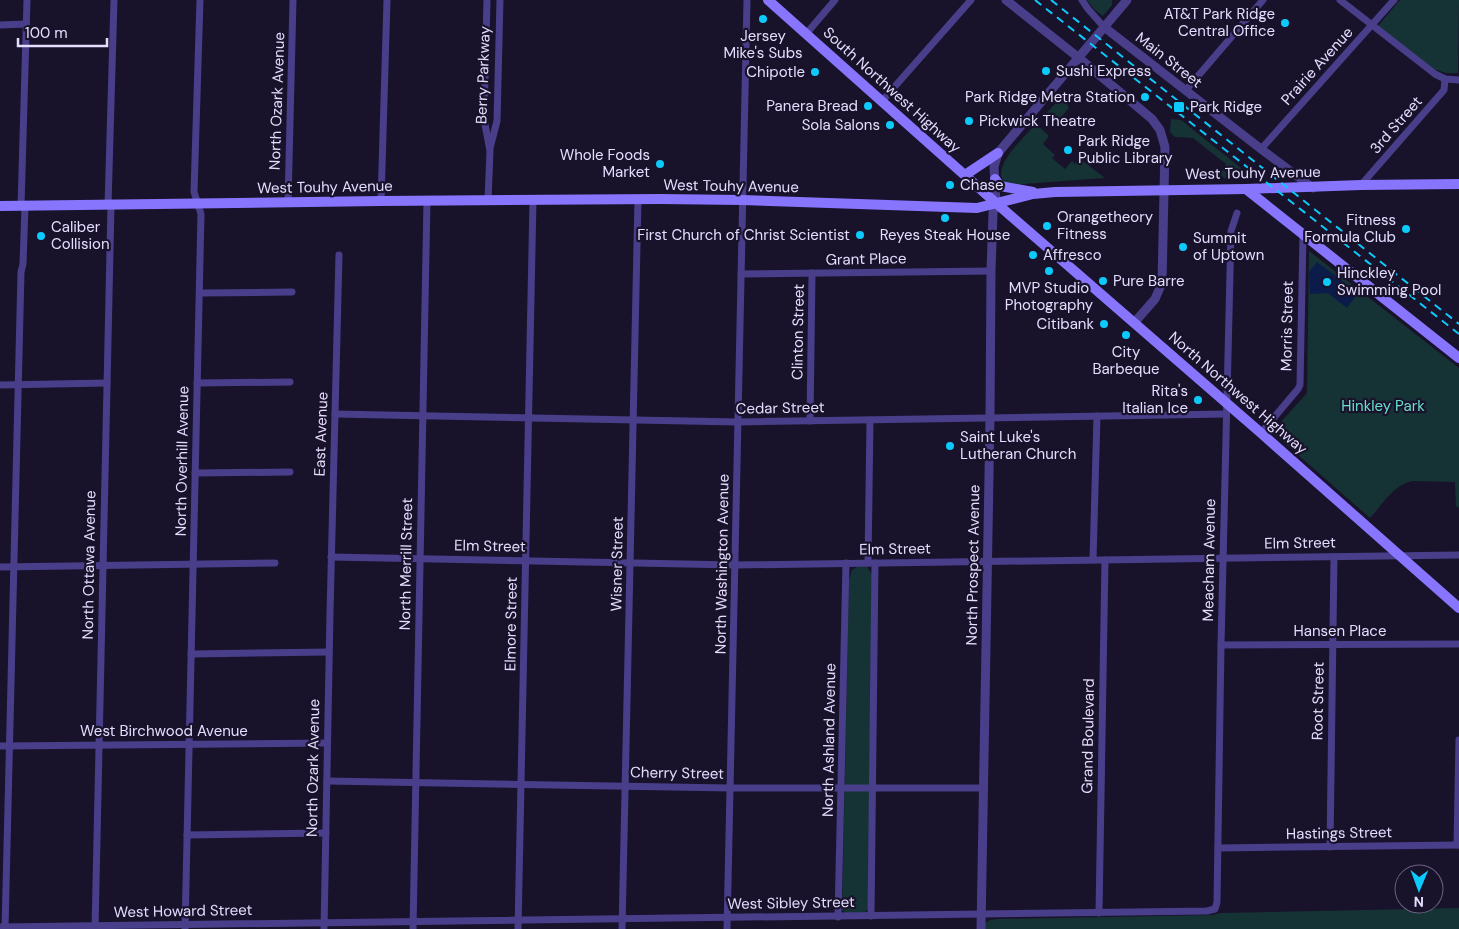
<svg xmlns="http://www.w3.org/2000/svg" width="1459" height="929" font-family="'DM Sans',sans-serif">
<style>
.green{fill:#153335}
.water{fill:#0c1c4a}
.lines{fill:none;stroke-linecap:round;stroke-linejoin:round}
.minor{stroke:#493e8a;stroke-width:7}
.tertiary{stroke:#493e8a;stroke-width:9}
.secondary{stroke:#8775fd;stroke-width:10}
.rail{stroke:#0ccafb;stroke-width:2;stroke-dasharray:8 6;stroke-linecap:butt}
.poi-dot{fill:#0ccafb;stroke:#19122b;stroke-width:2}
.labels{text-anchor:middle;stroke-width:4.5;stroke-linejoin:round;paint-order:stroke}
.poi-label{font-size:15px;fill:#e4ddfe;stroke:#19122b;text-anchor:start}
.street-label{font-size:15px;fill:#e4ddfe;stroke:#19122b}
.park-label{font-size:15px;fill:#68e0ce;stroke:#19122b}
</style>
<rect width="100%" height="100%" fill="#19122b"/>
<g class="green">
<path d="M1087 0H1112V5L1103 16 1095 10Z"/>
<path d="M1400 0H1459L1458 73H1446L1434 69 1378 26Z"/>
<path d="M1060 98 1067 104 1069 108 1053 126 1043 117Z"/>
<path d="M1171 119 1181 120 1252 177 1224 178 1220 174 1226 164 1193 138 1175 137 1170 132Z"/>
<path d="M1036 124 1049 136 1043 144 1055 155 1052 158 1065 169 1072 161 1075 164 1080 159 1105 178 1008 185C985 171 1026 136 1036 124Z"/>
<path d="M1309 251 1459 368V508L1456 506 1455 482 1413 481C1394 484 1382 505 1370 518L1272 432 1307 393Z"/>
<path d="M857 567H867L872 574 868 909 865 912 846 913 842 910 849 580 852 570Z"/>
<path d="M1459 908V929H984L985 923 990 920 997 919 1213 915 1220 913Z"/>
</g>
<path class="water" d="M1317 262 1358 293 1347 308 1328 293 1310 294 1309 272Z"/>
<g class="lines">
<g class="minor">
<path d="M487 0 484 119 490 151 488 200"/>
<path d="M1082 0 1088 9 1104 27"/>
<path d="M1340 0 1435 74 1445 79 1459 80"/>
<path d="M0 25 26 24"/>
<path d="M806 34 835 0"/>
<path d="M1186 90 1263 0"/>
<path d="M882 101 971 0"/>
<path d="M490 148 497 121 500 0"/>
<path d="M1261 149 1394 0"/>
<path d="M1361 185 1444 90 1445 79"/>
<path d="M381 201 387 0"/>
<path d="M288 202 293 0"/>
<path d="M108 205 114 0"/>
<path d="M21 206 27 0"/>
<path d="M741 274 991 271"/>
<path d="M200 293 292 292"/>
<path d="M197 383 290 382"/>
<path d="M0 385 107 383"/>
<path d="M335 414 738 422 1226 414"/>
<path d="M810 421 812 273"/>
<path d="M1261 433 1298 389 1300 385 1303 235"/>
<path d="M195 473 290 472"/>
<path d="M331 557 736 565 1459 555"/>
<path d="M1093 560 1097 416"/>
<path d="M868 563 870 420"/>
<path d="M0 567 275 563"/>
<path d="M1221 645 1459 644"/>
<path d="M191 654 329 652"/>
<path d="M0 746 327 743"/>
<path d="M327 781 730 788H983"/>
<path d="M187 835 326 833"/>
<path d="M1457 845 1459 740"/>
<path d="M1330 847 1334 557"/>
<path d="M1218 848 1459 845"/>
<path d="M1099 913 1105 560"/>
<path d="M871 916 875 563"/>
<path d="M838 917 846 563"/>
<path d="M0 927 1207 911 1215 909 1217 902 1221 645 1231 231 1237 213"/>
<path d="M5 929 21 272 23 264 25 206"/>
<path d="M95 929 111 205"/>
<path d="M185 929 201 214 194 192 200 0"/>
<path d="M324 929 330 613 339 255"/>
<path d="M413 929 427 200"/>
<path d="M518 929 533 200"/>
<path d="M622 929 638 199"/>
<path d="M727 929 747 0"/>
</g>
<g class="tertiary">
<path d="M1006 0 1079 58 1152 119 1160 130 1165 147 1162 283 1155 299 1134 323"/>
<path d="M1104 27 1261 149 1313 188"/>
<path d="M981 929 990 418 991 271 993 213 996 203 994 167 998 153 1127 0"/>
</g>
<g class="secondary">
<path d="M768 0 996 203 1261 433 1459 608"/>
<path d="M965 175 998 153"/>
<path d="M995 179 1000 186 1033 192"/>
<path d="M1246 189 1459 358"/>
<path d="M0 206 381 201 660 199 742 200 977 208 1033 194 1055 192 1246 189 1361 185 1459 184"/>
</g>
<g class="rail">
<path d="M1035 0 1459 334"/>
<path d="M1051 0 1459 324"/>
</g>
</g>
<g class="poi-dot">
<circle cx="763" cy="19" r="5"/>
<circle cx="1285" cy="23" r="5"/>
<circle cx="1046" cy="71" r="5"/>
<circle cx="815" cy="72" r="5"/>
<circle cx="1145" cy="97" r="5"/>
<circle cx="868" cy="106" r="5"/>
<rect x="1173" y="101" width="12" height="12" rx="2.5"/>
<circle cx="969" cy="121" r="5"/>
<circle cx="890" cy="125" r="5"/>
<circle cx="1068" cy="150" r="5"/>
<circle cx="660" cy="164" r="5"/>
<circle cx="950" cy="185" r="5"/>
<circle cx="945" cy="218" r="5"/>
<circle cx="1047" cy="226" r="5"/>
<circle cx="1406" cy="229" r="5"/>
<circle cx="860" cy="235" r="5"/>
<circle cx="41" cy="236" r="5"/>
<circle cx="1183" cy="247" r="5"/>
<circle cx="1033" cy="255" r="5"/>
<circle cx="1049" cy="271" r="5"/>
<circle cx="1103" cy="281" r="5"/>
<circle cx="1327" cy="282" r="5"/>
<circle cx="1104" cy="324" r="5"/>
<circle cx="1126" cy="335" r="5"/>
<circle cx="1198" cy="400" r="5"/>
<circle cx="950" cy="446" r="5"/>
</g>
<g class="labels">
<g class="poi-label">
<text x="1275" y="19" text-anchor="end">AT&amp;T Park Ridge<tspan x="1275" dy="17">Central Office</tspan></text>
<text x="763" y="41" text-anchor="middle">Jersey<tspan x="763" dy="17">Mike's Subs</tspan></text>
<text x="1056" y="76">Sushi Express</text>
<text x="805" y="77" text-anchor="end">Chipotle</text>
<text x="1135" y="102" text-anchor="end">Park Ridge Metra Station</text>
<text x="858" y="111" text-anchor="end">Panera Bread</text>
<text x="1190" y="112">Park Ridge</text>
<text x="979" y="126">Pickwick Theatre</text>
<text x="880" y="130" text-anchor="end">Sola Salons</text>
<text x="1078" y="146">Park Ridge<tspan x="1078" dy="17">Public Library</tspan></text>
<text x="650" y="160" text-anchor="end">Whole Foods<tspan x="650" dy="17">Market</tspan></text>
<text x="960" y="190">Chase</text>
<text x="1057" y="222">Orangetheory<tspan x="1057" dy="17">Fitness</tspan></text>
<text x="1396" y="225" text-anchor="end">Fitness<tspan x="1396" dy="17">Formula Club</tspan></text>
<text x="51" y="232">Caliber<tspan x="51" dy="17">Collision</tspan></text>
<text x="850" y="240" text-anchor="end">First Church of Christ Scientist</text>
<text x="945" y="240" text-anchor="middle">Reyes Steak House</text>
<text x="1193" y="243">Summit<tspan x="1193" dy="17">of Uptown</tspan></text>
<text x="1043" y="260">Affresco</text>
<text x="1337" y="278">Hinckley<tspan x="1337" dy="17">Swimming Pool</tspan></text>
<text x="1113" y="286">Pure Barre</text>
<text x="1049" y="293" text-anchor="middle">MVP Studio<tspan x="1049" dy="17">Photography</tspan></text>
<text x="1094" y="329" text-anchor="end">Citibank</text>
<text x="1126" y="357" text-anchor="middle">City<tspan x="1126" dy="17">Barbeque</tspan></text>
<text x="1188" y="396" text-anchor="end">Rita's<tspan x="1188" dy="17">Italian Ice</tspan></text>
<text x="960" y="442">Saint Luke's<tspan x="960" dy="17">Lutheran Church</tspan></text>
</g>
<g class="street-label">
<text transform="translate(1169 60) rotate(38)" y="5">Main Street</text>
<text transform="translate(1317 66) rotate(-48)" y="5">Prairie Avenue</text>
<text transform="translate(483 75) rotate(-88)" y="5">Berry Parkway</text>
<text transform="translate(892 90) rotate(42)" y="5">South Northwest Highway</text>
<text transform="translate(277 101) rotate(-88)" y="5">North Ozark Avenue</text>
<text transform="translate(1396 125) rotate(-49)" y="5">3rd Street</text>
<text transform="translate(1253 173) rotate(-1)" y="5">West Touhy Avenue</text>
<text transform="translate(731 186) rotate(1)" y="5">West Touhy Avenue</text>
<text transform="translate(325 187) rotate(-1)" y="5">West Touhy Avenue</text>
<text transform="translate(866 259) rotate(-1)" y="5">Grant Place</text>
<text transform="translate(1287 326) rotate(-89)" y="5">Morris Street</text>
<text transform="translate(798 332) rotate(-89)" y="5">Clinton Street</text>
<text transform="translate(1238 393) rotate(41)" y="5">North Northwest Highway</text>
<text transform="translate(780 408) rotate(-1)" y="5">Cedar Street</text>
<text transform="translate(321 434) rotate(-88)" y="5">East Avenue</text>
<text transform="translate(182 461) rotate(-89)" y="5">North Overhill Avenue</text>
<text transform="translate(1300 543) rotate(-1)" y="5">Elm Street</text>
<text transform="translate(490 546) rotate(1)" y="5">Elm Street</text>
<text transform="translate(895 549) rotate(-1)" y="5">Elm Street</text>
<text transform="translate(1209 560) rotate(-89)" y="5">Meacham Avenue</text>
<text transform="translate(406 564) rotate(-89)" y="5">North Merrill Street</text>
<text transform="translate(617 564) rotate(-89)" y="5">Wisner Street</text>
<text transform="translate(722 564) rotate(-89)" y="5">North Washington Avenue</text>
<text transform="translate(89 565) rotate(-89)" y="5">North Ottawa Avenue</text>
<text transform="translate(973 565) rotate(-89)" y="5">North Prospect Avenue</text>
<text transform="translate(511 624) rotate(-89)" y="5">Elmore Street</text>
<text x="1340" y="636">Hansen Place</text>
<text transform="translate(1318 701) rotate(-89)" y="5">Root Street</text>
<text x="164" y="736">West Birchwood Avenue</text>
<text transform="translate(1088 736) rotate(-89)" y="5">Grand Boulevard</text>
<text transform="translate(829 740) rotate(-89)" y="5">North Ashland Avenue</text>
<text transform="translate(313 768) rotate(-89)" y="5">North Ozark Avenue</text>
<text transform="translate(677 773) rotate(1)" y="5">Cherry Street</text>
<text transform="translate(1339 833) rotate(-1)" y="5">Hastings Street</text>
<text transform="translate(791 903) rotate(-1)" y="5">West Sibley Street</text>
<text transform="translate(183 911) rotate(-1)" y="5">West Howard Street</text>
</g>
<g class="park-label">
<text x="1383" y="411">Hinkley Park</text>
</g>
</g>
<g transform="translate(1419 889) rotate(181)"><circle r="24" fill="#19122b" stroke="#6a637f"/>
<path d="M0-4L9 19L0 12L-9 19Z" fill="#0ccafb"/>
<text y="-8" font-size="14" font-weight="bold" text-anchor="middle" fill="#e4ddfe">N</text>
</g>
<path d="M18 38v8h89v-8" fill="none" stroke="#e4ddfe" stroke-width="2.5"/>
<text x="25" y="38" font-size="15" fill="#e4ddfe" stroke="#19122b" stroke-width="4" paint-order="stroke">100 m</text>
</svg>
